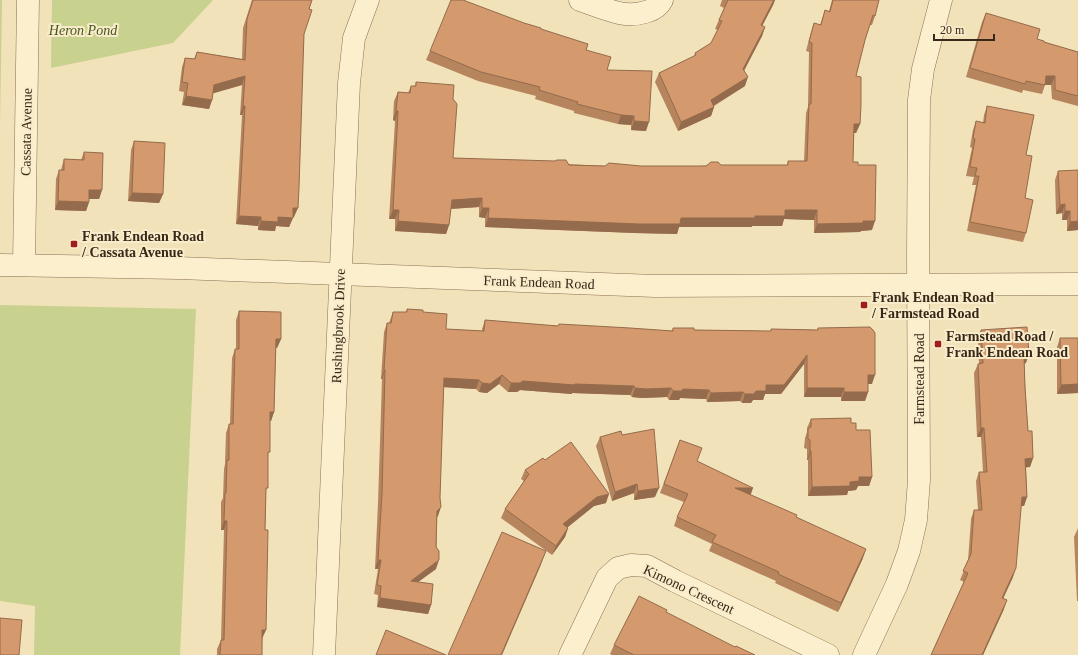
<svg xmlns="http://www.w3.org/2000/svg" width="1078" height="655" font-family="'Times New Roman',serif">
<style>
.green{fill:#c8d18d}
.lines{fill:none;stroke-linecap:round;stroke-linejoin:round}
.minor-casing{stroke:#8a7153;stroke-width:23}
.minor{stroke:#fcefce;stroke-width:22}
.wall{fill:#b6845d}
.shaded-wall{fill:#946b4c}
.building{fill:#d4996c;stroke:#946b4c}
.poi-dot{fill:#9f1e1d;stroke:#f9ecca;stroke-width:1.5}
.labels{text-anchor:middle;stroke-width:4;stroke-linejoin:round;paint-order:stroke}
.park-label{font-size:14px;font-style:italic;fill:#47561e;stroke:#f9ecca}
.street-label{font-size:14px;fill:#382819;stroke:#f9ecca}
.poi-label{font-size:14px;font-weight:bold;fill:#382819;stroke:#f9ecca;text-anchor:start}
</style>
<rect width="100%" height="100%" fill="#f2e2ba"/>
<g class="green">
<path d="M0 0H2L0 126Z"/>
<path d="M52 0H213L173 43 51 68Z"/>
<path d="M0 305 196 309 180 655H34L35 606 0 601Z"/>
</g>
<g class="lines">
<g class="minor-casing">
<g id="minor">
<path d="M580 0C592 4 613 13 625 14 638 15 656 12 662 0"/>
<path d="M0 265 179 268 655 286 1078 284"/>
<path d="M24 265 28 0"/>
<path d="M324 655 349 83 354 38 368 0"/>
<path d="M570 655 607 578 618 568 631 565 647 566 675 581 828 655"/>
<path d="M864 655 897 584 909 551 916 520 919 480 918 255 919 100 923 69 941 0"/>
</g>
</g>
<use href="#minor" class="minor"/>
</g>
<g class="wall">
<path d="M252 0H312L309 9 304 34 294 217H293L289 227 276 226 275 231 258 230V226L236 224 242 115H240L242 85 213 93 212 100 209 109 182 105 184 92 179 91 182 67 185 58 194 59 197 52 242 59 243 28Z"/>
<path d="M722 0H775L773 5 762 26 765 27 762 36 744 71 745 86 714 106V107L711 116 678 131 655 82 659 73 694 57 695 53 711 43 718 30 715 29 724 8 720 6Z"/>
<path d="M832 0H879L875 16 872 25H870L865 40 856 76 860 124 856 133H854L853 162 858 165 872 230 861 231 860 232 814 233V220L784 219 782 226H752V227H679L677 234 635 233 485 227V218L479 217V207L451 209 449 225 446 234 395 231V219H389L395 121 393 120 394 101 398 92 408 93 411 86H415L416 82 453 99V158L605 166H698L721 165H787L788 161H804L806 113 808 107 809 52 806 51 811 32 814 23 820 25 825 10 829 11Z"/>
<path d="M986 13 1044 42 1078 52V106L1052 99 1051 85H1045L1042 94 1023 90 1022 93 966 77 982 22Z"/>
<path d="M586 50 607 70 646 131 631 130V125L618 124 574 113V111L535 99 536 96 478 81 426 60 430 51Z"/>
<path d="M987 106 1026 155 1025 198 1026 233 1023 242 967 231 976 185H972L974 177 966 176 972 148 970 147 973 130 976 121 983 123 984 115Z"/>
<path d="M134 141 163 194 159 203 128 201 131 150Z"/>
<path d="M84 152 102 190 99 199H89V202L86 211 55 210 56 179 59 170H61L64 159 81 160Z"/>
<path d="M1058 171 1078 230 1067 231V220H1062V213L1056 214 1055 180Z"/>
<path d="M407 309 423 312 446 329 482 331V329L485 320 558 326 672 331 673 328 694 330 771 331V329L817 330 818 328 872 384H868V392L865 401H841V397H804V364L781 394H765L763 400H753L751 403H742L740 401 707 402 706 399 680 398 679 400H669L667 397 642 398 632 397 630 395 572 393V394L520 390 517 392H508L499 384 487 393 479 392 476 389 444 387 438 516 437 517 436 569 418 582 431 605 428 614 377 607 378 595 374 594 378 569H375L378 503 382 379H381L384 332 387 323H389L393 312H406Z"/>
<path d="M239 311 281 339 277 348H276L274 412 271 421H270L266 494 262 655H217V649L221 640 224 530H221V502L223 498 224 469 225 464 226 433 229 424H230L232 358 235 349H236V320Z"/>
<path d="M981 330 1026 363 1024 364 1028 431 1033 458 1030 467H1026L1027 497 1024 506H1021L1013 577 1003 599 1004 609 983 655H931L964 582 960 580 968 561 971 519 974 510H978L976 481 979 472H983L981 437H977L974 373 978 364H979L978 339Z"/>
<path d="M1060 338H1078V393L1057 394V347Z"/>
<path d="M811 419 851 423 856 430 872 477 869 486H858L856 490 848 491 847 495 808 496V460H807V449L804 448 805 438 807 432V428Z"/>
<path d="M622 435 655 497 634 500V493L612 501 596 446 600 437Z"/>
<path d="M680 440 697 461 751 495 796 517 863 558 838 612 775 583 776 581 709 551 712 544 674 526 677 517 684 502 660 493Z"/>
<path d="M545 460 606 503 594 506 567 528H568L565 537 552 555 501 518 505 509 524 481 521 479 525 470Z"/>
<path d="M1078 528V601H1077L1074 537Z"/>
<path d="M614 645 735 647 755 655H612L610 654Z"/>
</g>
<g class="shaded-wall">
<path d="M774 0H775L773 5 758 34 761 25Z"/>
<path d="M765 27 762 36 740 78 743 69Z"/>
<path d="M245 76 242 85 211 94 214 85Z"/>
<path d="M1046 76H1055L1051 85H1045Z"/>
<path d="M748 77 745 86 708 109 711 100Z"/>
<path d="M186 96 212 100 209 109 182 105Z"/>
<path d="M243 106H245L242 115H240Z"/>
<path d="M714 107 711 116 678 131 681 122Z"/>
<path d="M396 111H398L395 121 393 120Z"/>
<path d="M621 115 634 116 631 125 618 124Z"/>
<path d="M634 121 649 122 646 131 631 130Z"/>
<path d="M854 124H860L856 133H851Z"/>
<path d="M89 190H102L99 199H86Z"/>
<path d="M132 193 163 194 159 203 128 201Z"/>
<path d="M482 198 479 207 448 209 452 200Z"/>
<path d="M58 201 89 202 86 211 55 210Z"/>
<path d="M1065 204 1062 213 1056 214 1060 205Z"/>
<path d="M293 208H298L294 217H290Z"/>
<path d="M482 208H489L485 218 479 217Z"/>
<path d="M393 210H399L395 219H389Z"/>
<path d="M785 210H817L814 220 784 219 782 226H752V227H679L677 234 635 233 485 227 488 218H681L755 216Z"/>
<path d="M1065 211H1070L1067 220H1062Z"/>
<path d="M239 216 261 217 258 226 236 224Z"/>
<path d="M278 217 293 218 289 227 276 226 275 231 258 230 261 221Z"/>
<path d="M398 221 449 225 446 234 395 231Z"/>
<path d="M863 221H875L872 230 861 231 860 232 814 233 817 224Z"/>
<path d="M1078 221V230L1067 231 1070 222Z"/>
<path d="M276 339H281L277 348H273Z"/>
<path d="M1029 354 1026 363 1021 364 1024 355Z"/>
<path d="M807 355 804 364 781 394H765L763 400H753L751 403H742L745 394 756 391 766 385Z"/>
<path d="M384 370H385L382 379H381Z"/>
<path d="M502 375 499 384 487 393 479 392 482 383Z"/>
<path d="M868 375H875L872 384H865Z"/>
<path d="M444 378 479 380 476 389 441 387Z"/>
<path d="M523 381 575 384 634 386 630 395 572 393V394L520 390 517 392H508L511 383Z"/>
<path d="M1078 384V393L1057 394 1061 385Z"/>
<path d="M635 388H671L667 397 642 398 632 397Z"/>
<path d="M807 388H844L841 397H804Z"/>
<path d="M683 389 709 390 706 399 680 398 679 400H669L673 391Z"/>
<path d="M743 392 740 401 707 402 711 393Z"/>
<path d="M844 392H868L865 401H841Z"/>
<path d="M270 412H274L271 421H267Z"/>
<path d="M981 428H984L981 437H977Z"/>
<path d="M810 451H811L808 460H807Z"/>
<path d="M1033 458 1030 467 1022 468 1025 459Z"/>
<path d="M859 477H872L869 486H858L856 490 848 491 847 495 808 496 812 487 850 482Z"/>
<path d="M637 484 634 493 612 501 615 492Z"/>
<path d="M659 488 655 497 634 500 638 491Z"/>
<path d="M735 488H753L750 497Z"/>
<path d="M609 494 606 503 594 506 560 533 563 524 597 497Z"/>
<path d="M1022 497H1027L1024 506H1019Z"/>
<path d="M441 507 438 516 434 520 437 511Z"/>
<path d="M224 521H227L224 530H221Z"/>
<path d="M568 528 565 537 552 555 556 546Z"/>
<path d="M866 549 863 558 838 612 841 603Z"/>
<path d="M546 551 540 567 502 655H501Z"/>
<path d="M378 560H381L378 569H375Z"/>
<path d="M439 560 436 569 407 590 411 581Z"/>
<path d="M1016 568 1013 577 999 607 1002 598Z"/>
<path d="M380 598 431 605 428 614 377 607Z"/>
<path d="M1007 600 1004 609 983 655H982Z"/>
<path d="M262 630H266L262 639H259Z"/>
</g>
<g class="building">
<path d="M253 0H312L309 9 312 10 304 34 299 188 298 208H293V218L278 217V222L261 221V217L239 216 245 106H243L245 76 214 85 212 100 186 96 188 83 182 82 185 58 195 59 197 52 245 60 247 19Z"/>
<path d="M451 0H463L524 23 541 28V29L588 44 586 50 611 57 607 70 652 71 649 122 634 121V116L621 115 577 104 578 102 539 90 540 87 481 72 430 51Z"/>
<path d="M728 0H774L761 25 765 27 743 69 748 77 711 100 714 107 681 122 659 73 696 55 695 53 711 43 722 21 719 20Z"/>
<path d="M833 0H879L875 16 873 15 865 40 856 76 861 77V105L860 124H854L853 162H858V165H876L875 221H863V223L817 224V210H785V216H755V218H681L680 224H639L488 218 489 208H482V198L452 200 449 225 398 221 399 210H393L398 111H396L398 92 410 93 411 86H416V82L454 85 453 99 457 104 453 158 555 161 557 160H566L569 165 605 166 609 163 641 166H706L711 162H718L721 165H788V161H807L809 104H811L812 43 809 42 814 23 821 25 825 10 830 12Z"/>
<path d="M986 13 1040 29 1037 39 1044 41V42L1078 52V96L1055 90V76H1046L1045 85 1026 81 1025 84 970 68Z"/>
<path d="M987 106 1034 115 1026 155 1032 156 1025 198 1033 200 1026 233 970 222 979 176H975L977 168 970 167 975 139 973 138 976 121 985 123Z"/>
<path d="M134 141 165 143 163 194 132 193Z"/>
<path d="M84 152 103 153 102 190H89V202L58 201 59 170H64V159L84 160Z"/>
<path d="M1078 170V221L1070 222V211H1065V204L1060 205 1058 171Z"/>
<path d="M407 309 423 310V312L447 314 446 329 484 331 485 320 558 326 559 324 630 328 673 331V328H694V330L771 331V329L818 330V328L870 327 873 330 875 333V375H868V392H844V388H807V355L784 385H766V391H756L754 394H745L743 392 711 393 709 390 683 389 682 391H673L671 388 646 389 635 388 634 386 575 384V385L523 381 520 383H511L502 375 490 384 482 383 479 380 444 378 440 498 441 507 437 511 436 547 439 551V560L411 581 433 584 431 605 380 598 381 586 377 585 381 560H378L382 494 385 370H384L387 323H391L393 312H407Z"/>
<path d="M239 311 281 312V339H276L274 412H270V452H268V488H266L265 530H268L266 630H262V655H220L221 640H224L227 521H224L225 493H226L227 460H229V424H233L235 349H239Z"/>
<path d="M1027 327 1029 354 1024 355 1025 388 1028 431H1032L1033 458 1025 459 1027 497H1022L1016 568 1002 598 1007 600 982 655H931L968 573 963 571 971 554 974 510H982L979 472H987L984 428H981L978 364 983 363 981 330Z"/>
<path d="M1060 338H1078V384L1061 385Z"/>
<path d="M851 418V423H856V430H870L872 477H859V481L850 482V486L812 487 811 451H810V440L808 439V429L811 427V419Z"/>
<path d="M654 429 659 488 638 491 637 484 615 492 600 437 621 431 622 435Z"/>
<path d="M680 440 702 448 697 461 753 488H735L797 515 796 517 866 549 841 603 778 574 779 572 712 542 716 535 677 517 688 494 664 484Z"/>
<path d="M571 442 609 494 597 497 563 524 568 528 556 546 505 509 529 474 525 470 543 458 545 460Z"/>
<path d="M502 532 546 551 501 655H448Z"/>
<path d="M639 596 667 610 666 612 735 647 736 646 755 655H634L614 645Z"/>
<path d="M0 618 22 620 19 655H0Z"/>
<path d="M386 630 446 655H376Z"/>
</g>
<g class="poi-dot">
<rect x="70" y="240" width="8" height="8" rx="2"/>
<rect x="860" y="301" width="8" height="8" rx="2"/>
<rect x="934" y="340" width="8" height="8" rx="2"/>
</g>
<g class="labels">
<g class="park-label">
<text x="83" y="35">Heron Pond</text>
</g>
<g class="street-label">
<text transform="translate(26 132) rotate(-89)" y="5">Cassata Avenue</text>
<text transform="translate(539 282) rotate(2)" y="5">Frank Endean Road</text>
<text transform="translate(338 326) rotate(-88)" y="5">Rushingbrook Drive</text>
<text transform="translate(919 379) rotate(-90)" y="5">Farmstead Road</text>
<text transform="translate(689 589) rotate(25)" y="5">Kimono Crescent</text>
</g>
<g class="poi-label">
<text x="82" y="241">Frank Endean Road<tspan x="82" dy="16">/ Cassata Avenue</tspan></text>
<text x="872" y="302">Frank Endean Road<tspan x="872" dy="16">/ Farmstead Road</tspan></text>
<text x="946" y="341">Farmstead Road /<tspan x="946" dy="16">Frank Endean Road</tspan></text>
</g>
</g>
<path d="M934 34v6h60v-6" fill="none" stroke="#382819" stroke-width="2"/>
<text x="940" y="34" font-size="12" fill="#382819" stroke="#f9ecca" stroke-width="3" paint-order="stroke">20 m</text>
</svg>
